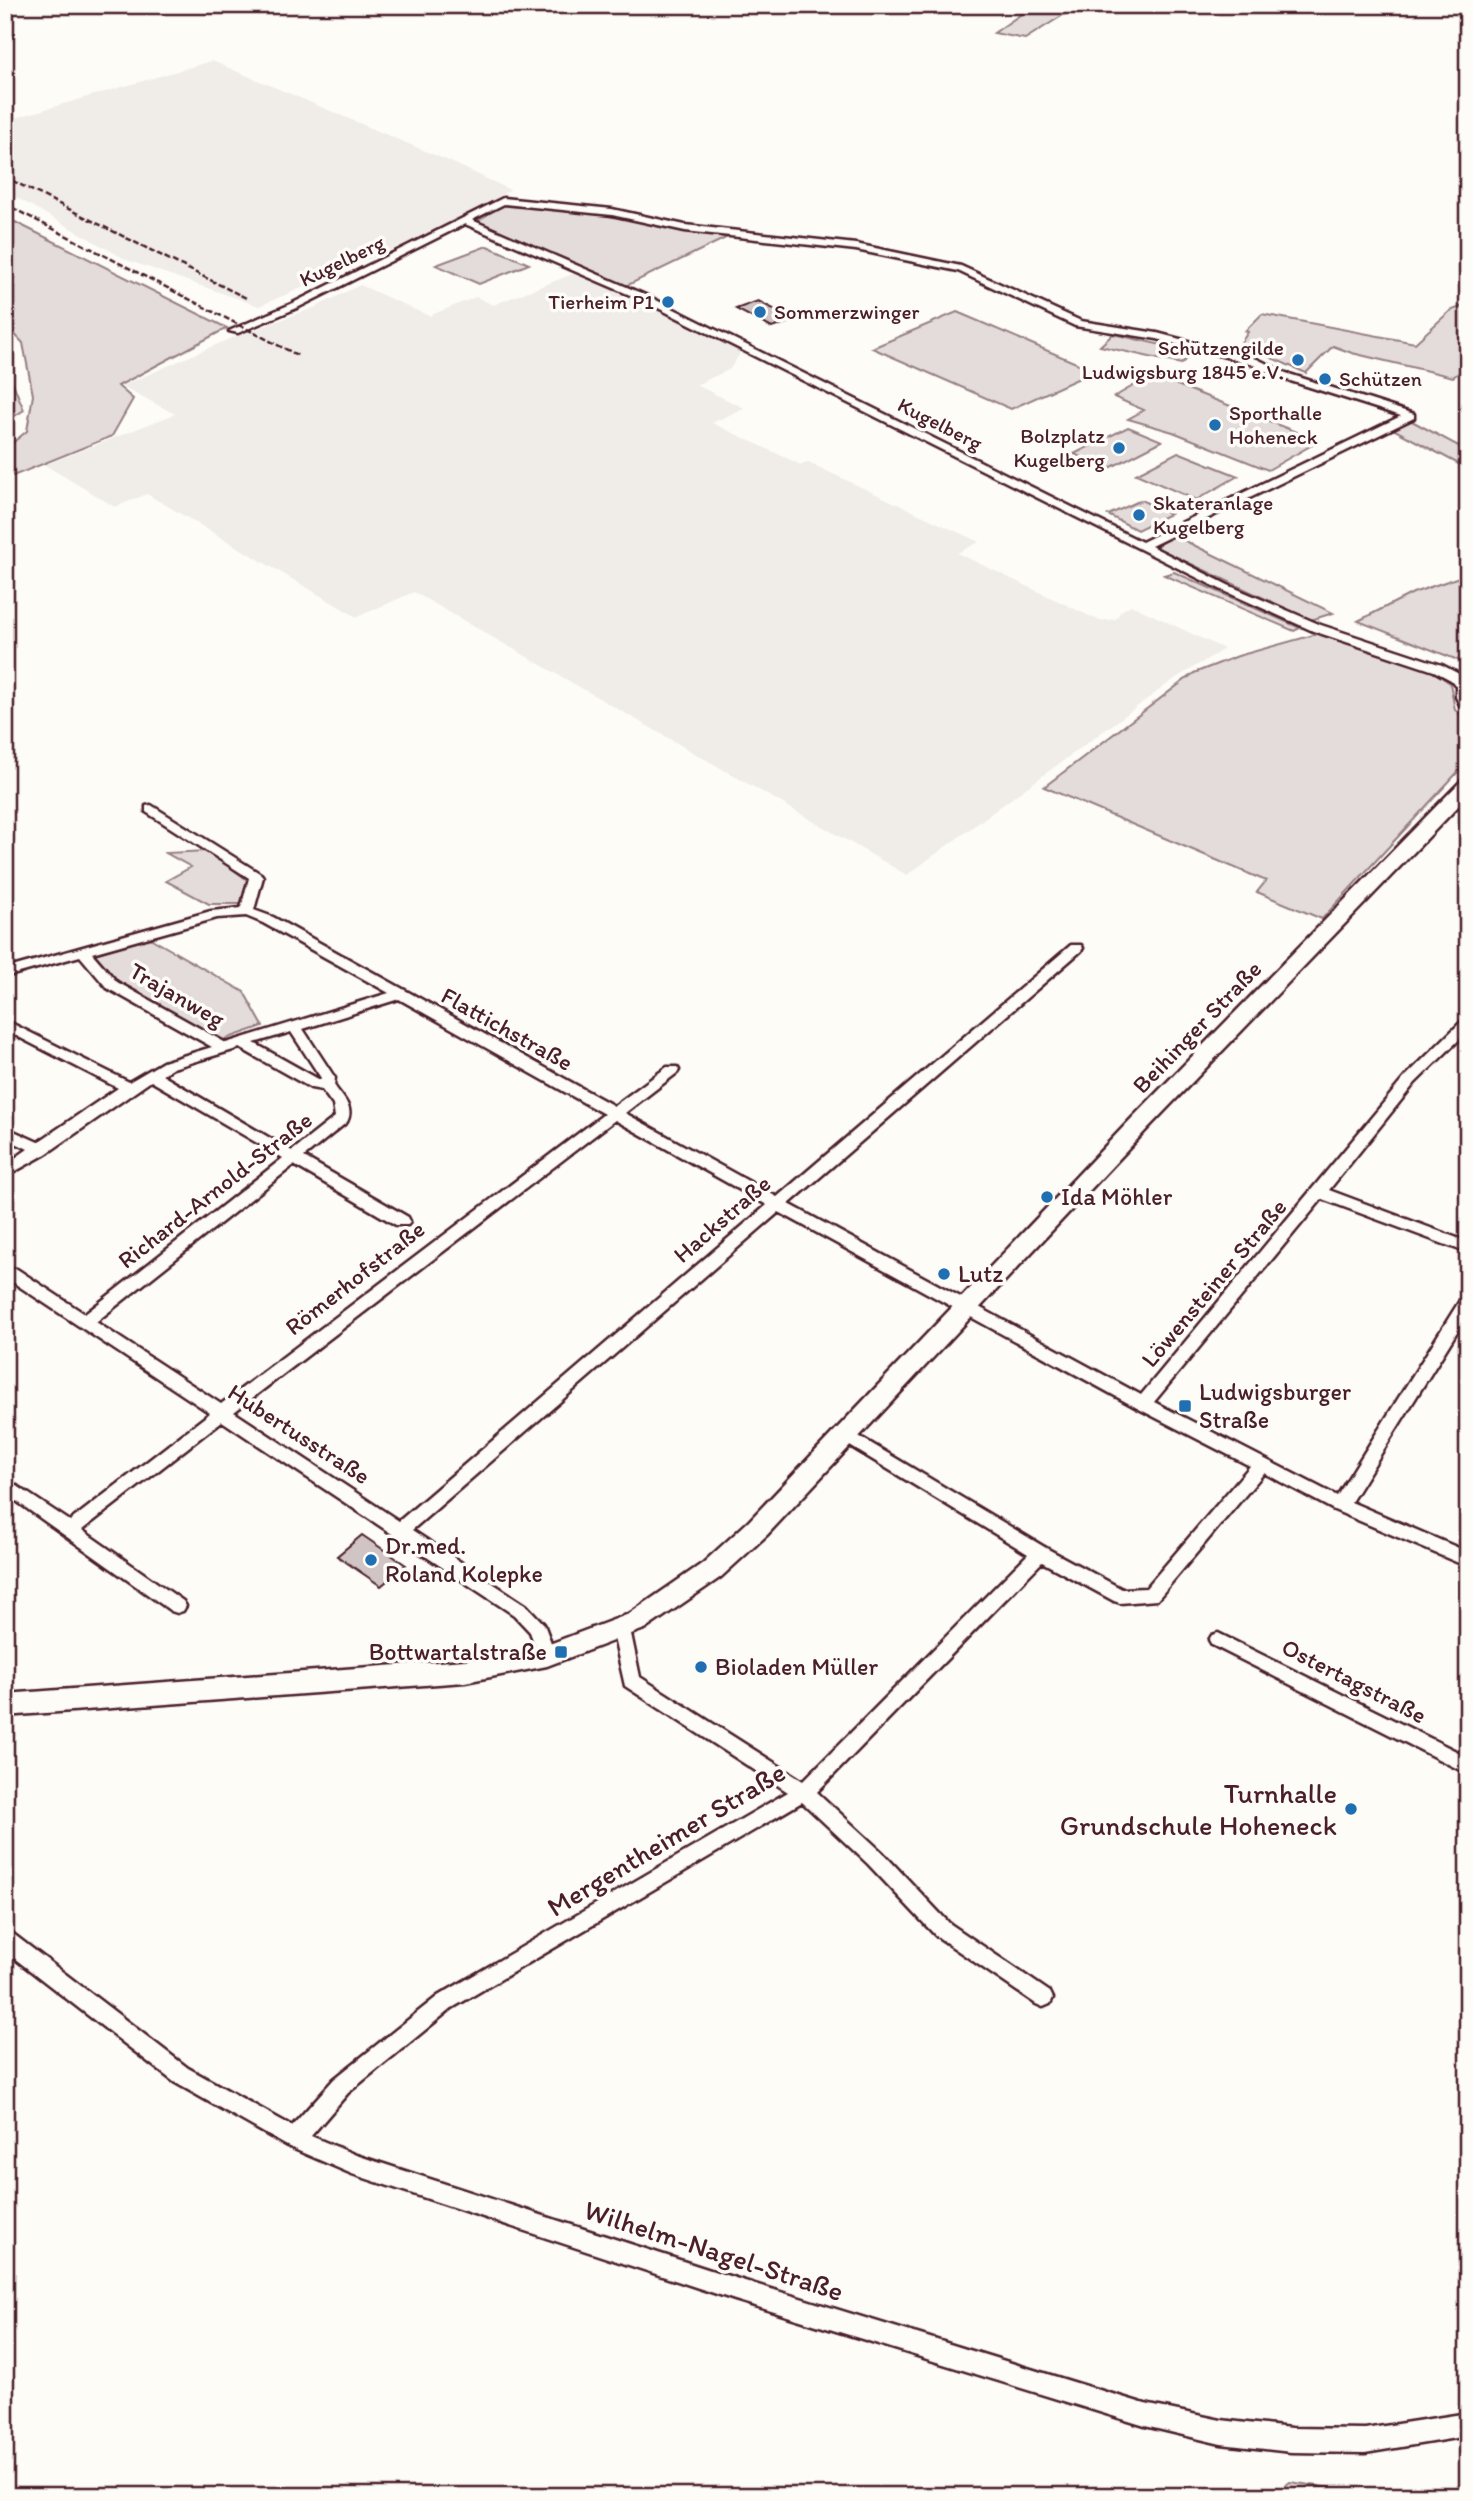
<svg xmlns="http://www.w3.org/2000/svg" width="1473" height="2501" font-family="Itim,sans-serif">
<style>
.built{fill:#f0ece8}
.green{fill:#e3dcda;stroke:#967e82;stroke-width:2}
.building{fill:#d0c5c4;stroke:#4a1f2b;stroke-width:2}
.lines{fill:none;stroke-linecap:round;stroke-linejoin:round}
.minor-casing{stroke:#4a1f2b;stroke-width:5}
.secondary-casing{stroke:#4a1f2b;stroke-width:5}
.minor{fill:#fdfcf7;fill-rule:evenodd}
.secondary{fill:#fdfcf7;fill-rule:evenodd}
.rail{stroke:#4a1f2b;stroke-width:2.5;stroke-dasharray:6 2.5;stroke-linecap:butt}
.poi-dot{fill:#1f6fb2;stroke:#fdfcf7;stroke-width:2.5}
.labels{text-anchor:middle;stroke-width:7;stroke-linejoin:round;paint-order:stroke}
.far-street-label{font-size:21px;fill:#4a1f2b;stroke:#fdfcf7}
.far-poi-label{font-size:21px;fill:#4a1f2b;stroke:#fdfcf7;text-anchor:start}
.street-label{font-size:24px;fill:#4a1f2b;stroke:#fdfcf7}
.poi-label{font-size:24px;fill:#4a1f2b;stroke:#fdfcf7;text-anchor:start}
.near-poi-label{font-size:28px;fill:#4a1f2b;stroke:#fdfcf7;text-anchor:end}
.near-street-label{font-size:28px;fill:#4a1f2b;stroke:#fdfcf7}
</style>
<rect width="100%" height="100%" fill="#fdfcf7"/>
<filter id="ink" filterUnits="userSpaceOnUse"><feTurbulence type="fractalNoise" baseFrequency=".0143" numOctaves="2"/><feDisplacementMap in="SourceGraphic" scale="14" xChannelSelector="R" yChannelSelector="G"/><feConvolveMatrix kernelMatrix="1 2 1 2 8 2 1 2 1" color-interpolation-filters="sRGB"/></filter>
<g filter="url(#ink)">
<g class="built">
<path d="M212 61 451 162 510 190 451 224 259 306 127 260 5 191V121Z"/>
<path d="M578 272 666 311 742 350 730 369 696 385 744 408 712 423 801 465 807 462 979 542 957 553 1100 621 1116 619 1121 611 1131 605 1224 649 1176 678 907 875 414 592 357 617 147 494 115 507 45 465 175 414 122 386 227 340 316 307 360 285 429 316 476 297 493 305Z"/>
</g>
<g class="green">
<path d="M1034 5H1079L1025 39 994 33Z"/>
<path d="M503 203 590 212 664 227 730 236 626 286 477 222Z"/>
<path d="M5 217 227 328 118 386 133 399 112 436 13 476 5 473V449L27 431 33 395 23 343 5 324Z"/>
<path d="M487 246 529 264 479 284 436 265Z"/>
<path d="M1468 304V366L1453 377 1352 353 1333 346 1306 373 1240 344 1248 332 1245 331 1262 314 1415 343 1450 311Z"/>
<path d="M957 312 1095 371 1011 409 872 348Z"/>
<path d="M1113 334 1193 352 1181 364 1100 346Z"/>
<path d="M5 364 24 410 5 422Z"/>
<path d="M1152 375 1319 441 1268 470 1173 432 1128 419 1144 410 1114 397Z"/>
<path d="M1410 420 1468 451V469L1393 429Z"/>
<path d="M1128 427 1162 441 1108 469 1074 454Z"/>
<path d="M1178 452 1238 476 1196 500 1136 474Z"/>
<path d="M1141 500 1170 514 1137 530 1108 515Z"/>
<path d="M1173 535 1333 613 1311 620 1155 547Z"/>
<path d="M1174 572 1300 628 1294 631 1164 575Z"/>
<path d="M1468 574V664L1358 621 1413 593Z"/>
<path d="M1317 634 1431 670 1450 683 1455 710 1468 721V761L1322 919 1257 892 1266 881 1044 787 1194 673 1238 656Z"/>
<path d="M208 851 250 882 242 904H209L166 881 191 867 166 853Z"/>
<path d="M150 938 244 992 263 1026 220 1041 114 983 94 954Z"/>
<path d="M1290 2482 1386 2496H1272Z"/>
</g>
<g class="building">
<path d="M758 301 795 320 772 328 736 309Z"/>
<path d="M362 1535 406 1565 381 1586 337 1556Z"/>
</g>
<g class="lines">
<g class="minor-casing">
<g id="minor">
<path d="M503 198 612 209 685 225 856 244 961 266 1081 321 1157 333 1257 359 1286 373 1414 414V418L1151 546 1228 585 1321 625 1442 665 1459 674 1468 684V714L1464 713 1456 697V686L1451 680 1434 671 1313 631 1220 589 644 301 465 224 297 308 238 333 229 331 291 304ZM504 204 612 215 685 231 856 250 958 271 1075 326 1157 339 1249 363 1278 377 1401 416 1142 542 650 297 472 220Z"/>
<path d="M151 805 261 874 263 877 254 910 273 917 614 1106 667 1067H677L679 1070 677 1073 625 1113 777 1197 1071 945H1081L1083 948 1081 951 789 1204 1141 1395 1405 1077 1463 1020 1468 1019V1031L1415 1083 1329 1190 1468 1242V1253L1322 1199 1154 1402 1337 1496 1462 1297 1468 1295V1314L1351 1502 1468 1552V1567L1334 1510 1264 1473 1157 1600 1120 1603 1114 1601 1042 1562 817 1792 882 1852 949 1923 1050 1992 1053 1998 1050 2004 1043 2007 1036 2004 935 1935 868 1864 802 1802 452 2008 348 2093 311 2136 356 2155 735 2278 1145 2404 1221 2420 1291 2428 1365 2429 1468 2413V2436L1365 2453 1291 2452 1221 2444 1145 2426 735 2300 352 2174 287 2146 174 2082 5 1951V1930L12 1933 188 2068 292 2126 334 2079 438 1996 788 1792 625 1686 612 1629 615 1624 621 1622 627 1624 630 1629 640 1677 803 1781 1028 1554 840 1440 838 1436 840 1432H852L1046 1548 1122 1589 1146 1588 1250 1466 1137 1408 779 1212 412 1530 526 1605 544 1624 556 1656 553 1661 547 1663 541 1661 530 1632 514 1615 222 1421 82 1530 183 1601 186 1606 183 1611 177 1613 171 1611 5 1493V1478L70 1521 210 1413 8 1279H5V1268L17 1269 85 1314 283 1158 151 1081 46 1154 5 1177V1165L28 1149 5 1138V1127L38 1142 118 1088 5 1030V1020L129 1082 163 1062 212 1047 107 988 80 956 5 977V969L211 911 241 908 249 878 146 812V806ZM246 916 263 923 389 993 226 1043 117 982 92 953 217 918ZM399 999 604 1114 221 1404 96 1322 294 1165 396 1225H408L410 1221 408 1217 304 1157 347 1122C355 1107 342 1098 334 1085L335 1078 303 1029ZM291 1032 321 1078 320 1080 254 1043ZM240 1048 311 1088 322 1090 333 1105 335 1117 292 1151 162 1075 173 1068ZM615 1120 767 1205 399 1521 234 1412Z"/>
<path d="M1218 1633 1468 1757V1774L1212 1645 1209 1640 1212 1635Z"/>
</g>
</g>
<g class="secondary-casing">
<path id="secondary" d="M1468 779V796L1148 1128 767 1535 721 1577 647 1628 547 1666 465 1682 5 1716V1694L465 1660 544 1646 629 1614 703 1563 749 1521 1132 1118 1461 781Z"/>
</g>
<use href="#minor" class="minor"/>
<use href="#secondary" class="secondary"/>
<g class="rail">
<path d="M5 12 41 5"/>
<path d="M5 177 246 298"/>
<path d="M5 204 299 356"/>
</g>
</g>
</g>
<g class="poi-dot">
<circle cx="668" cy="302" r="7"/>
<circle cx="760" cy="312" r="7"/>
<circle cx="1298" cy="360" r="7"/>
<circle cx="1325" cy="379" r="7"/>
<circle cx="1215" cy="425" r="7"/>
<circle cx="1119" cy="448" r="7"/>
<circle cx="1139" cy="515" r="7"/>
<circle cx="1047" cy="1197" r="7"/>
<circle cx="944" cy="1274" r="7"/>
<rect x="1178" y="1399" width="14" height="14" rx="3.5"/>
<circle cx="371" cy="1560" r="7"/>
<rect x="554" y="1645" width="14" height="14" rx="3.5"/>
<circle cx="701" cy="1667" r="7"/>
<circle cx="1351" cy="1809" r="7"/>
</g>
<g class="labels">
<g class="far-street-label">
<text transform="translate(342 261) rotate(-26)" y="7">Kugelberg</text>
<text transform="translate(940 424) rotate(27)" y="7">Kugelberg</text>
</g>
<g class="far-poi-label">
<text x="654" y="309" text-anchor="end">Tierheim P1</text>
<text x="774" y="319">Sommerzwinger</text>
<text x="1284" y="355" text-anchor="end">Schützengilde<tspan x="1284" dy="24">Ludwigsburg 1845 e.V.</tspan></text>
<text x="1339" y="386">Schützen</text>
<text x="1229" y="420">Sporthalle<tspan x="1229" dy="24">Hoheneck</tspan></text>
<text x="1105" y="443" text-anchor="end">Bolzplatz<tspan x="1105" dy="24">Kugelberg</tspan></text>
<text x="1153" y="510">Skateranlage<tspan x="1153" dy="24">Kugelberg</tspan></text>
</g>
<g class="street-label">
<text transform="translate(177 995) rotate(30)" y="8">Trajanweg</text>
<text transform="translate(1197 1027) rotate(-46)" y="8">Beihinger Straße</text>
<text transform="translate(507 1029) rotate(29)" y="8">Flattichstraße</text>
<text transform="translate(215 1190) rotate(-38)" y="8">Richard-Arnold-Straße</text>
<text transform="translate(722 1219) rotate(-41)" y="8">Hackstraße</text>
<text transform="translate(355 1278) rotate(-38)" y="8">Römerhofstraße</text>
<text transform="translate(1214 1283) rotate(-50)" y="8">Löwensteiner Straße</text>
<text transform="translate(299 1434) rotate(33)" y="8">Hubertusstraße</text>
<text transform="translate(1354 1681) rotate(27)" y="8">Ostertagstraße</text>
</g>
<g class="poi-label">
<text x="1061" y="1205">Ida Möhler</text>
<text x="958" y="1282">Lutz</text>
<text x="1199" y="1400">Ludwigsburger<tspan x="1199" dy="28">Straße</tspan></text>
<text x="385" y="1554">Dr.med.<tspan x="385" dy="28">Roland Kolepke</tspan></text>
<text x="547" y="1660" text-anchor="end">Bottwartalstraße</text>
<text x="715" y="1675">Bioladen Müller</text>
</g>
<g class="near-poi-label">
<text x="1337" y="1803">Turnhalle<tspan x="1337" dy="32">Grundschule Hoheneck</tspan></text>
</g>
<g class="near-street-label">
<text transform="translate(666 1839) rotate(-31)" y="10">Mergentheimer Straße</text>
<text transform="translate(714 2250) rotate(18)" y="10">Wilhelm-Nagel-Straße</text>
</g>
</g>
<rect width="1473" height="2501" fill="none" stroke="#fdfcf7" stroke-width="28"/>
<rect x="14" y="14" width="1445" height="2473" fill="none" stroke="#4a1f2b" stroke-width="2.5" filter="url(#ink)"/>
</svg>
